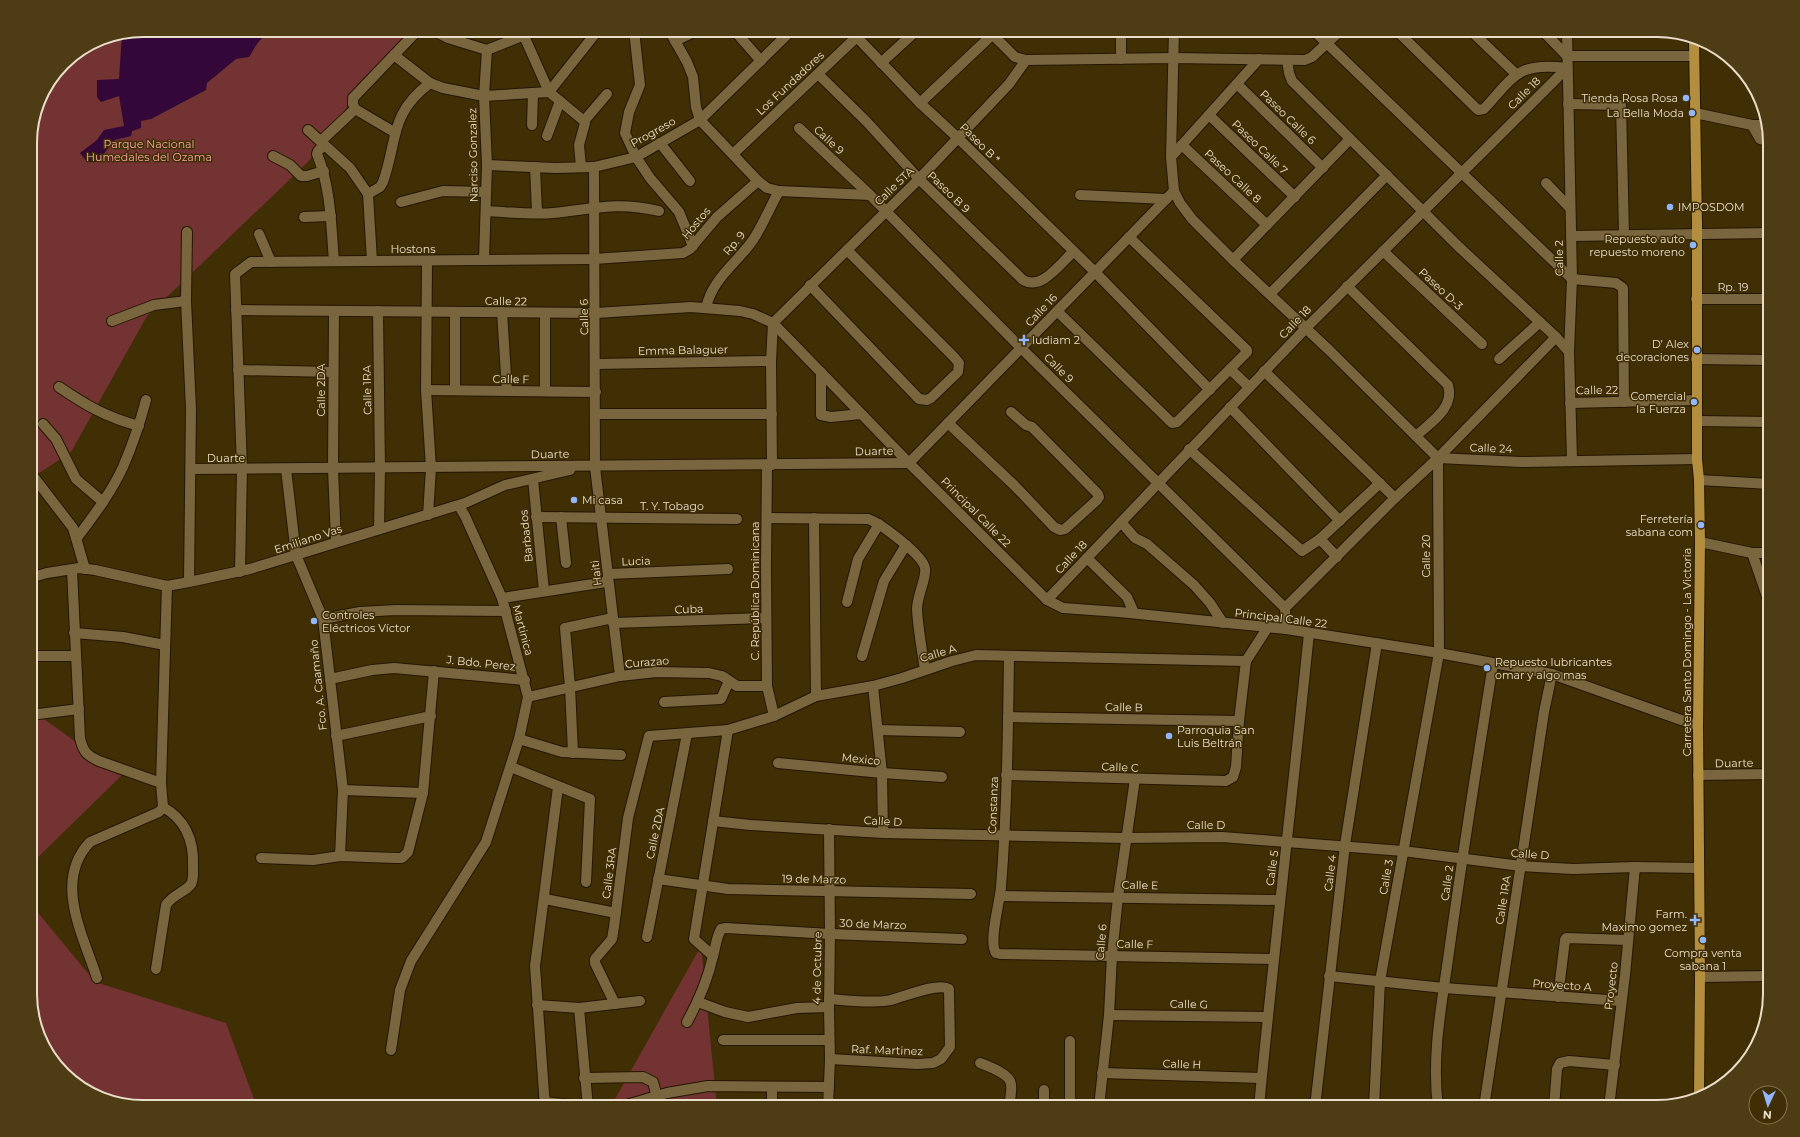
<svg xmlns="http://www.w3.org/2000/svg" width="1800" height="1137" font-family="Montserrat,sans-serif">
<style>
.green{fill:#733332}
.water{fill:#330738}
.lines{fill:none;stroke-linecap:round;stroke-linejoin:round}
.minor-casing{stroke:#241700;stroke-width:12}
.major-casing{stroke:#241700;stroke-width:12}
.minor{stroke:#79663f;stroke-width:10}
.major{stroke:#b38e3e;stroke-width:10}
.poi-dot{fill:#93b7fd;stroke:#402e05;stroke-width:1.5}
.labels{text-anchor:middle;stroke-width:3;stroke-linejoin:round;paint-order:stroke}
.street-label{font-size:11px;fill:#eadeca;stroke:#402e05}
.poi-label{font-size:11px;fill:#eadeca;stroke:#402e05;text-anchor:end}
.park-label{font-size:11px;fill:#f4a8a3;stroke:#402e05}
.rim{fill:none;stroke:#eadeca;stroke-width:2}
</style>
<rect width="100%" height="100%" fill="#402e05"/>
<g class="green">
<path d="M143 30H410L406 36 366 80 308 162 147 316 71 452 30 479V136L39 100 63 63 100 39Z"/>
<path d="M30 709 122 775 30 865Z"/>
<path d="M30 903 95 982 226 1023 257 1107H143L81 1088 45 1050 30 1001Z"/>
<path d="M701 946 717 1107H611L615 1099Z"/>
</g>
<path class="water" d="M143 30H278L275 34C260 34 256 46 249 57L236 59 207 83 206 90 151 119 141 121V128L132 131 131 136 115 140 97 162H87L80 153 97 140 104 130 124 126 119 96 101 102 97 97V80L119 79 122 34Z"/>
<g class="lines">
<g class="minor-casing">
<g id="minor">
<path d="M432 30 448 38 487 50 537 30"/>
<path d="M634 30 640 85 629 112 625 133 636 157 650 178 679 212 693 246"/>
<path d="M669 30 687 62 693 77 696 107 700 120 758 181 767 188 779 191 870 195"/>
<path d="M734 30 761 61"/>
<path d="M850 30 920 103 958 138 1095 272 1210 390"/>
<path d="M988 30 1015 57 1026 60 1173 58 1305 60 1312 57 1341 30"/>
<path d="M1121 30V59"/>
<path d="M1174 30 1171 157 1174 191 1180 203 1192 219 1233 260 1329 350 1438 458 1521 462 1697 459"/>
<path d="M1313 30 1572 279 1616 283 1623 288 1624 402"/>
<path d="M1396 30 1478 110 1484 109C1515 75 1518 62 1567 68"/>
<path d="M1470 30 1516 74"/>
<path d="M1542 30 1567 56"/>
<path d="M1567 30 1572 279 1569 352 1572 460"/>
<path d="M524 36 549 92 584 121 585 123 579 145 581 167"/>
<path d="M675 41 698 30"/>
<path d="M394 55 430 83"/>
<path d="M1567 56H1694"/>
<path d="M1287 60 1289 73 1292 81 1459 247 1556 337 1569 352"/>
<path d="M881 63 917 30"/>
<path d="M818 74 866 121 919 179 1023 280C1041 291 1060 264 1073 252"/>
<path d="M1237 84 1323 168"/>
<path d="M920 103 993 34"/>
<path d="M1568 104 1621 105 1624 234"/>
<path d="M355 109 353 104V98L418 30"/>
<path d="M355 109 394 132"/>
<path d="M1695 113 1752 125 1760 139 1770 142"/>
<path d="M1209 115 1295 197"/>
<path d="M584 121 607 94"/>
<path d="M532 125 533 93"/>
<path d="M1752 125H1765"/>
<path d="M799 128 870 195 1021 348 1285 608"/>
<path d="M308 130 350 168 368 194 372 261"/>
<path d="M547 136 560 101"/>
<path d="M321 141 355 109"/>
<path d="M660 143 690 181"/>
<path d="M324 145 318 151 317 154C331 188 331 225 334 261"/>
<path d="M1182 145 1267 225"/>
<path d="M733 154 864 30"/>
<path d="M273 156 290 165 301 176H307L324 171"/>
<path d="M1171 157 1259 59"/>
<path d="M487 165 556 168 594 167 636 157 700 120 792 30"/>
<path d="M535 167 537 212"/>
<path d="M594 167 595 467 620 676"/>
<path d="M1546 183 1570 208"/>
<path d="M368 194 380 187 383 182C398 140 389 114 430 83L443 88 484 96 549 92 595 34 596 30"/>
<path d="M1080 195 1166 199"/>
<path d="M401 202 443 191 486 192"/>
<path d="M486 211C508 212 531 215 553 213 594 209 617 201 659 211"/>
<path d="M304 217 331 216"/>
<path d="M187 232 186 301 191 409 189 582"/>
<path d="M259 234 271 262"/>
<path d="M1571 236 1770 233"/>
<path d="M1383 251 1482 344"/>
<path d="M484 260 487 165 484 96 487 50"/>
<path d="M1233 260 1350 139"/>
<path d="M427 261 426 390 431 468 428 515"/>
<path d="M810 285 919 399 927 400 931 398 958 372 959 363 953 356 847 250"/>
<path d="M1347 286 1448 385C1455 408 1431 422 1416 436"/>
<path d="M1270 294 1387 175"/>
<path d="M1696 299H1770"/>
<path d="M706 308C712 279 736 264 753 240 763 225 770 207 779 191"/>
<path d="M236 310 596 313 691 307 740 311 753 314 773 323 909 463 1047 600 1063 608 1119 612 1286 629 1439 653 1552 674 1698 726"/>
<path d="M334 311 333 469 336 542"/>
<path d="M378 311 380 468 379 529"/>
<path d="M1057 311 1172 423 1177 422 1247 352V350L1129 237"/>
<path d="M502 312 507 391"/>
<path d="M545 313V391"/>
<path d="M112 321 154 305 186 301"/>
<path d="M773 323 919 179 1009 84 1026 60"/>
<path d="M1499 359 1540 322"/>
<path d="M1696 359 1770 360"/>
<path d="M596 364 771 361"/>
<path d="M1230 369 1249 387"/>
<path d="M238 370 333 372"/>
<path d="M1264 371 1395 498"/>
<path d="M821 372V415L831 417 861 414"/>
<path d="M59 387C87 406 106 417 139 426"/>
<path d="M426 390 596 392"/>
<path d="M455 390V312"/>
<path d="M1570 403 1697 400"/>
<path d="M1230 407 1340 521"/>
<path d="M595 414H772"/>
<path d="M1697 421 1770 422"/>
<path d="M948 423 1014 485 1054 527 1060 530 1065 529 1097 500 1099 497 1098 494 1032 427 1026 425 1011 412"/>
<path d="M43 424 56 439 76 479 103 502"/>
<path d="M1189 449 1302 551 1320 539 1380 483"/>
<path d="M909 463 1174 191"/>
<path d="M767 465 766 568 767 686 774 716"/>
<path d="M772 465 771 361 773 323"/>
<path d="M191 469 909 463"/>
<path d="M286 469 296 555 323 619 343 790 340 856"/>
<path d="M30 472 73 528 85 569"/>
<path d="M533 479 544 591"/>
<path d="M1699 480 1770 484"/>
<path d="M536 517 737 519"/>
<path d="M561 517 566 563"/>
<path d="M767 518 868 519C880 523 923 555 925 568 927 577 917 596 917 609 918 629 922 650 925 670"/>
<path d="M814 518 816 696"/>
<path d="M1121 522 1135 538 1147 544 1194 585 1210 603 1223 623"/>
<path d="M77 538C94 515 111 493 123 467 132 446 140 423 146 400"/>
<path d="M1320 539 1337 557"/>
<path d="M1700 542 1752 553H1770"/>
<path d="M1752 553 1770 605"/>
<path d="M1087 558 1127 597 1134 613"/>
<path d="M72 570 80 738C83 751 86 755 99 761L161 783"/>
<path d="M240 572 242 469 235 274 251 262 594 259 683 253 690 249 717 217 758 181"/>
<path d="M609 574 728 569"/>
<path d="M30 578 47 573 79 568 95 570 167 586 189 582 250 569 465 503 505 485 570 470"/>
<path d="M502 598 606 582 609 574"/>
<path d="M1047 600 1306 328 1567 68"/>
<path d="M847 602 858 559 879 524"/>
<path d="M323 619 360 612 396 610 506 611"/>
<path d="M613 623 766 618"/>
<path d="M1286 629 1285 608 1395 498 1438 458 1556 337"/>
<path d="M74 633 123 637 165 645"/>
<path d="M30 656H76"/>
<path d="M862 656 884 581 906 545"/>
<path d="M1009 656C1008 733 1007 811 1001 887 1000 902 988 942 996 953L1000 954 1274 959"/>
<path d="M330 679 372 670 394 668 525 680"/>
<path d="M873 686 882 773 883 833"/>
<path d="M528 697 620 676 656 672 709 673 722 676 737 686H767"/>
<path d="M664 702 721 699 729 681"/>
<path d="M30 715 79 709"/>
<path d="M1008 717 1239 721"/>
<path d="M878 730 960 732"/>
<path d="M336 736 431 716"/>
<path d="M519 739 562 752 621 755"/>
<path d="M573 753 570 687 565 628 613 618"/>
<path d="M778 763 882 773 942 777"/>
<path d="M511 767 590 799 586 882"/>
<path d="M1006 775 1226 781 1233 777 1236 767 1239 721 1246 661 1268 627"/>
<path d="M1698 775 1770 774"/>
<path d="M343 790 423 793"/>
<path d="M713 821 750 825 883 833 1125 838 1222 837 1403 851 1521 866 1573 869 1635 867 1698 868"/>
<path d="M261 858 313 860 340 856 396 858H402L408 852 423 793 434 671"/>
<path d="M658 879 728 889 971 894"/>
<path d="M1000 896 1279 900"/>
<path d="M545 899 616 913"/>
<path d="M647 937 687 734"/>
<path d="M713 956 694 939 728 730"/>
<path d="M156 969 166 905C173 894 186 892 191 884 194 879 193 872 193 866 194 841 186 820 163 807"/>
<path d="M1329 976 1444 988 1621 1001"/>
<path d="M1700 977 1770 976"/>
<path d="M97 978C83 935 53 881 90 842L159 812 163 807 161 783 167 586"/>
<path d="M1558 997 1565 940 1566 938 1628 940"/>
<path d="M829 999C845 1000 876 1004 891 1000 903 997 938 982 949 989L950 1047 941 1059 933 1063 917 1064 830 1059"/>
<path d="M698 1002 725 1012 748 1017 797 1008 829 1007"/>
<path d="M615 1004 595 963V959L612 939 614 927 628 818 649 736 728 730 774 716 816 696 873 686 902 678 952 661 976 655 1246 661"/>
<path d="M537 1005 579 1008 640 1001"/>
<path d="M579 1008 588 1107"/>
<path d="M1109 1015 1268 1017"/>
<path d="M687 1022C698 1002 708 979 713 956 716 946 716 938 721 929L726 928 830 934 962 939"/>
<path d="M723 1040H829"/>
<path d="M391 1050 400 990 411 961 486 842 519 739 528 697 502 598 465 516 459 506"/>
<path d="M980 1063C988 1066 1010 1074 1011 1084 1012 1091 1010 1100 1009 1107"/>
<path d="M1102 1073 1261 1078"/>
<path d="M584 1078 643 1077 653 1082 657 1097"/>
<path d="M545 1102 588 1107 623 1106 667 1093 708 1086 829 1087"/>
<path d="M545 1107 535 966 558 787"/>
<path d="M772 1107V1087"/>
<path d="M828 1107 830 1059 829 1007 830 934 829 829"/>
<path d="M1044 1107V1090"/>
<path d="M1070 1107V1041"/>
<path d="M1099 1107 1109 1015 1112 955 1118 897 1135 779"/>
<path d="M1259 1107C1274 949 1293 791 1309 633"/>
<path d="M1315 1107 1345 845 1377 643"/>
<path d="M1374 1107 1380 981 1439 653 1438 458"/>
<path d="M1438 1107C1431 1053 1443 998 1450 945 1463 851 1478 757 1493 664"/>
<path d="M1484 1107 1544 712 1552 674"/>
<path d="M1554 1107 1557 1069 1560 1063 1569 1061 1615 1065"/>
<path d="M1609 1107 1625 975 1635 867"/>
</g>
</g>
<g class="major-casing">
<path id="major" d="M1694 41 1697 224V459L1699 480 1700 542 1698 726 1700 977 1699 1096"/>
</g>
<use href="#minor" class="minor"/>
<use href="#major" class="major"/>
</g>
<g class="poi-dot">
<circle cx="1686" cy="98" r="4"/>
<circle cx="1692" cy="113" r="4"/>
<circle cx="1670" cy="207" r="4"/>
<circle cx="1693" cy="245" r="4"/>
<path d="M1022 334h4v4h4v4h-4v4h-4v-4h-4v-4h4z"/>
<circle cx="1697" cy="350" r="4"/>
<circle cx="1694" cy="402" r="4"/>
<circle cx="574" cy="500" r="4"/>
<circle cx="1701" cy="525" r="4"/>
<circle cx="314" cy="621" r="4"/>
<circle cx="1487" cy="668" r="4"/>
<circle cx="1169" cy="736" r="4"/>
<path d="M1693 914h4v4h4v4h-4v4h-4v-4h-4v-4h4z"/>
<circle cx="1703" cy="940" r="4"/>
</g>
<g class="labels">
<g class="street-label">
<text transform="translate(790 83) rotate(-43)" y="4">Los Fundadores</text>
<text transform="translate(1524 93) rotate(-45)" y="4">Calle 18</text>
<text transform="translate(1288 117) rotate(44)" y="4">Paseo Calle 6</text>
<text transform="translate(653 132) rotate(-29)" y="4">Progreso</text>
<text transform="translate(829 140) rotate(43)" y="4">Calle 9</text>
<text transform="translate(980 143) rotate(45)" y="4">Paseo B *</text>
<text transform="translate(1260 147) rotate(44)" y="4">Paseo Calle 7</text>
<text transform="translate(473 155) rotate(-91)" y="4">Narciso Gonzalez</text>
<text transform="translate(1233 176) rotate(43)" y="4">Paseo Calle 8</text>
<text transform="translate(894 186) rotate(-44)" y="4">Calle 5TA</text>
<text transform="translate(949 192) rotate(44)" y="4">Paseo B 9</text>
<text transform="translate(696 223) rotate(-50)" y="4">Hostos</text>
<text transform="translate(734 243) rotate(-50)" y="4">Rp. 9</text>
<text x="413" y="253">Hostons</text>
<text transform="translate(1559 258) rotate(-91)" y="4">Calle 2</text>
<text x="1733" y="291">Rp. 19</text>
<text transform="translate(1441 289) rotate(43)" y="4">Paseo D-3</text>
<text transform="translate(506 301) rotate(1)" y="4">Calle 22</text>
<text transform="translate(1041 310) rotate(-46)" y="4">Calle 16</text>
<text transform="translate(584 317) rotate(-91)" y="4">Calle 6</text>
<text transform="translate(1295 322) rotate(-46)" y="4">Calle 18</text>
<text transform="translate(683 350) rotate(-1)" y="4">Emma Balaguer</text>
<text transform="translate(1059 368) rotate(45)" y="4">Calle 9</text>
<text transform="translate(511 379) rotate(1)" y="4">Calle F</text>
<text transform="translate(321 390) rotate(-90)" y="4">Calle 2DA</text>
<text transform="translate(367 390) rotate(-91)" y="4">Calle 1RA</text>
<text transform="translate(1597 390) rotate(-1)" y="4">Calle 22</text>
<text transform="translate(1491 448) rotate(2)" y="4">Calle 24</text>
<text transform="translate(874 451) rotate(-1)" y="4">Duarte</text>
<text transform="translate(550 454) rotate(-1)" y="4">Duarte</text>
<text x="226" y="462">Duarte</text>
<text x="672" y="510">T. Y. Tobago</text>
<text transform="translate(976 512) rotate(45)" y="4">Principal Calle 22</text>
<text transform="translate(526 536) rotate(-96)" y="4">Barbados</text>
<text transform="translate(308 539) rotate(-18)" y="4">Emiliano Vas</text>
<text transform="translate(1426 556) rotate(-90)" y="4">Calle 20</text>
<text transform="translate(1071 557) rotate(-47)" y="4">Calle 18</text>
<text transform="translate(636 561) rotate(-2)" y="4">Lucia</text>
<text transform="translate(596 573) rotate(-97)" y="4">Haiti</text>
<text transform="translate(755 591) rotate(-90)" y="4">C. República Dominicana</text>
<text transform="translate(689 609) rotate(-2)" y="4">Cuba</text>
<text transform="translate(1281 618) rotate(7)" y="4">Principal Calle 22</text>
<text transform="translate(523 630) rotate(75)" y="4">Martinica</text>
<text transform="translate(1687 652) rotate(-90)" y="4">Carretera Santo Domingo - La Victoria</text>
<text transform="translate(938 653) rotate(-17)" y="4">Calle A</text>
<text transform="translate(647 662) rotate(-5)" y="4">Curazao</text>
<text transform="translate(481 663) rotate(6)" y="4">J. Bdo. Perez</text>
<text transform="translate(318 685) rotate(-96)" y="4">Fco. A. Caamaño</text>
<text transform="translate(1124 707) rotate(1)" y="4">Calle B</text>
<text transform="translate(861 759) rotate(6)" y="4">Mexico</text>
<text transform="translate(1734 763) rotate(-1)" y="4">Duarte</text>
<text transform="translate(1120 767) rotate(2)" y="4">Calle C</text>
<text transform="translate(993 805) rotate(-88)" y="4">Constanza</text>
<text transform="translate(883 821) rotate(3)" y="4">Calle D</text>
<text x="1206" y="829">Calle D</text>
<text transform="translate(655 833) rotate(-78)" y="4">Calle 2DA</text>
<text transform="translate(1530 854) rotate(4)" y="4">Calle D</text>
<text transform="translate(1272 868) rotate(-82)" y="4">Calle 5</text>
<text transform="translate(609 873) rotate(-83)" y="4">Calle 3RA</text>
<text transform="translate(1330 873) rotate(-83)" y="4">Calle 4</text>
<text transform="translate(1386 877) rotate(-80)" y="4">Calle 3</text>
<text transform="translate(814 879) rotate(1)" y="4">19 de Marzo</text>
<text transform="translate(1447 883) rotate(-82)" y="4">Calle 2</text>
<text transform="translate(1140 885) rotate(1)" y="4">Calle E</text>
<text transform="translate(1503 900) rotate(-81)" y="4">Calle 1RA</text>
<text transform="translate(873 924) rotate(2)" y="4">30 de Marzo</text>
<text transform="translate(1101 942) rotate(-85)" y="4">Calle 6</text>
<text transform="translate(1135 944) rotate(1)" y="4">Calle F</text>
<text transform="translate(817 968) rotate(-89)" y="4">4 de Octubre</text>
<text transform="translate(1562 985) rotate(4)" y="4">Proyecto A</text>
<text transform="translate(1611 986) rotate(-83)" y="4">Proyecto</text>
<text transform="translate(1189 1004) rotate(1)" y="4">Calle G</text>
<text transform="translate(887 1050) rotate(2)" y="4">Raf. Martinez</text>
<text transform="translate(1182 1064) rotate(2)" y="4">Calle H</text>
</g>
<g class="poi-label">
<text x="1678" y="102">Tienda Rosa Rosa</text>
<text x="1684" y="117">La Bella Moda</text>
<text x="1678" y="211" text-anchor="start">IMPOSDOM</text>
<text x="1685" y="243">Repuesto auto<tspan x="1685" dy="13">repuesto moreno</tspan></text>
<text x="1032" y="344" text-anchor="start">ludiam 2</text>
<text x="1689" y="348">D’ Alex<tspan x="1689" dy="13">decoraciones</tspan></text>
<text x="1686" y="400">Comercial<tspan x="1686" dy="13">la Fuerza</tspan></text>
<text x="582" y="504" text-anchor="start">Mi casa</text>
<text x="1693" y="523">Ferretería<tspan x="1693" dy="13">sabana com</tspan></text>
<text x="322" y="619" text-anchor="start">Controles<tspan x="322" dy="13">Eléctricos Víctor</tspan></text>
<text x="1495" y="666" text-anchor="start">Repuesto lubricantes<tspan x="1495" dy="13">omar y algo mas</tspan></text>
<text x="1177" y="734" text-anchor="start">Parroquia San<tspan x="1177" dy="13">Luis Beltrán</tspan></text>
<text x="1687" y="918">Farm.<tspan x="1687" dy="13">Maximo gomez</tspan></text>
<text x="1703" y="957" text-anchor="middle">Compra venta<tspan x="1703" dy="13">sabana 1</tspan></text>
</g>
<g class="park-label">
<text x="149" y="148">Parque Nacional<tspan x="149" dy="13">Humedales del Ozama</tspan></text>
</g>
</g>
<path d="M0 0H1800V1137H0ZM143 37H1657A106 106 0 0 1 1763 143V994A106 106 0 0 1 1657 1100H143A106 106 0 0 1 37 994V143A106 106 0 0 1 143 37Z" fill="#4e3c15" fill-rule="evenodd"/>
<path class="rim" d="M143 37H1657A106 106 0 0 1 1763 143V994A106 106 0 0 1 1657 1100H143A106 106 0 0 1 37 994V143A106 106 0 0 1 143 37Z"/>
<g transform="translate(1768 1105) rotate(184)"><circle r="19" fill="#402e05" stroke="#847454"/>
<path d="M0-3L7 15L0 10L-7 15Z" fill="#93b7fd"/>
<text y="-6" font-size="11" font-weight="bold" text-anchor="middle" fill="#eadeca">N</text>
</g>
</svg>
